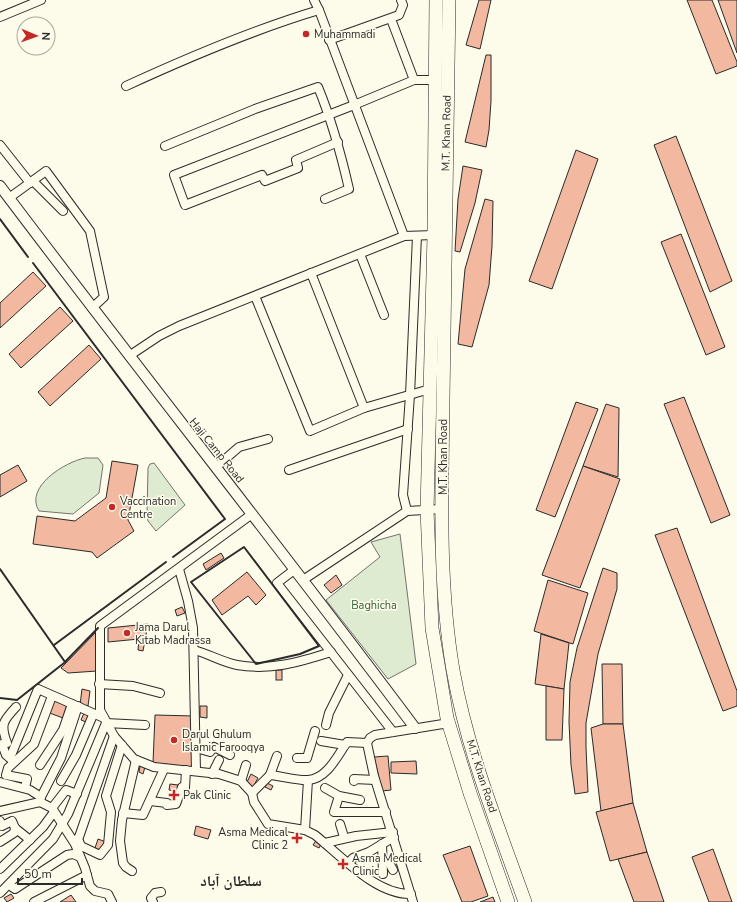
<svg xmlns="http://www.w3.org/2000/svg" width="737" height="902" font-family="'Nunito Sans','Noto Naskh Arabic',sans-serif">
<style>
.green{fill:#deebd1;stroke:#74746e}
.building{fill:#f2b8a0;stroke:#2b2b2b}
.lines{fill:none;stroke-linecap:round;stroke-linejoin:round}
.minor-casing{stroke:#2b2b2b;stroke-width:10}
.tertiary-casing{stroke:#2b2b2b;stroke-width:12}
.trunk-casing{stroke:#2b2b2b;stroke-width:14}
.minor{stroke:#fdfbea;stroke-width:8}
.tertiary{stroke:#fdfbea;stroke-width:10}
.trunk{stroke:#fdfbea;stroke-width:13}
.wall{stroke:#2b2b2b;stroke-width:2}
.poi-dot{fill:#c62828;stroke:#fdfbea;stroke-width:1.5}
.labels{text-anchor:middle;stroke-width:3;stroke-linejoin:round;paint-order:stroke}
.poi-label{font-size:11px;fill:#2b2b2b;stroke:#fdfbea;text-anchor:start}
.street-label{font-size:11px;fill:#2b2b2b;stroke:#fdfbea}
.park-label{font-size:11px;fill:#34623c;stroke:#fdfbea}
.district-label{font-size:15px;font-weight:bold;fill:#2b2b2b;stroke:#fdfbea}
</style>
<rect width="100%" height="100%" fill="#fdfbea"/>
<g class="green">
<path d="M85 458H98L103 465 99 493 73 514 39 511C24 487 65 462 85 458Z"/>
<path d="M154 463 185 505 156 531 148 521 147 515 148 468 150 464Z"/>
<path d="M400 534 416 664 388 679 326 600 380 557 371 542Z"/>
</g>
<g class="building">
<path d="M479 0H491L480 49 466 45Z"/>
<path d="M687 0H712L737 62V66L716 74Z"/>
<path d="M718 0H737V53Z"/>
<path d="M486 55H491V101L489 130 486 147 465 142Z"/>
<path d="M676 136 732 281 710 292 654 145Z"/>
<path d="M576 150 598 159 552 289 529 281Z"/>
<path d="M463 166 482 170 475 203 460 252 455 251 458 199Z"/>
<path d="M485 199 493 201 492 246 489 285 472 347 458 344 465 269Z"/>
<path d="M681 234 725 347 706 355 661 242Z"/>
<path d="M33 272 46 286 0 328V303Z"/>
<path d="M60 307 73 321 21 368 9 354Z"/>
<path d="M89 345 101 359 50 406 38 392Z"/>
<path d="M684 397 730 515 711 523 664 404Z"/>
<path d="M576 402 598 409 555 517 536 510Z"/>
<path d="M606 404 619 408 618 477 583 466Z"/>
<path d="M112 461 138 465 128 520 134 531 97 558 92 552 33 544 37 516 75 521 106 498Z"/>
<path d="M18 465 27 481 0 497V475Z"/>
<path d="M583 466 620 479 580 588 542 575Z"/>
<path d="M677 528 737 691V706L723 711 655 535Z"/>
<path d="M221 553 224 558 206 570 203 564Z"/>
<path d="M603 568 617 573V589L598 654 586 723V747L588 792 575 794 571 765 569 722 570 682 577 648Z"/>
<path d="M247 572 266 595 256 605 248 596 222 615 212 600Z"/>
<path d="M336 575 342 585 331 593 324 585Z"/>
<path d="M548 580 588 593 573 644 534 631Z"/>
<path d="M182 607 185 613 177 616 175 610Z"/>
<path d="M148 624 143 651 138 650 139 639 108 642V628Z"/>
<path d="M98 630 97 671 68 673 61 668Z"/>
<path d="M541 634 569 643 564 689 535 684Z"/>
<path d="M602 664H622L623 724H603Z"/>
<rect x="276" y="670" width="6" height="10"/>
<path d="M546 686 564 689 562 740H546Z"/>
<path d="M82 689 90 691 88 706 80 705Z"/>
<path d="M53 699 67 705 63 718 47 712Z"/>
<path d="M200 706H207V718L200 717Z"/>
<path d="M84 713 89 715 86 722 81 720Z"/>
<path d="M155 715 194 716 193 767 153 763Z"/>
<path d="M603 724H623L633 803 601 811 591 728Z"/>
<path d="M388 756 391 790 382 791 374 757Z"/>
<path d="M416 761 417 774 391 773V762Z"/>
<path d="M140 766 145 767 143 774 139 772Z"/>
<path d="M251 774 258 778 253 787 246 784Z"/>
<path d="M267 783 273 786 271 790 265 787Z"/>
<path d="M170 784 178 785 177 791 169 790Z"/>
<path d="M633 803 647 852 610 861 596 812Z"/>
<path d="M196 826 211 830 208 839 194 835Z"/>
<path d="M98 839 106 842 100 853 94 851Z"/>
<path d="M317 839 322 842 319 848 313 845Z"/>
<path d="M470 846 488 896 471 902H462L443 855Z"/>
<path d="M713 849 732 902H709L692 857Z"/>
<path d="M647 852 664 902H634L618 859Z"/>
<path d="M11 894 14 898 7 902 4 898Z"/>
<path d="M71 895 76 902H60Z"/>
<path d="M493 897 495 902H480Z"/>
</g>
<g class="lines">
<g class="minor-casing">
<g id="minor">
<path d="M314 0 319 10 404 236"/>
<path d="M0 17 41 0"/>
<path d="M391 19 414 80"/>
<path d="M329 40 399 15 403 5 401 0"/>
<path d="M126 86C189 57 252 30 319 10"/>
<path d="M338 142 296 160 298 168 265 181 262 175 185 205 174 175 354 105 414 80H436"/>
<path d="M0 145 30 183"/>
<path d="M165 146 255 109 318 87C332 121 341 154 349 189L325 199"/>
<path d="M33 181 63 211"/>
<path d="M9 198 46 171 90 231 104 297 92 308"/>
<path d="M360 254 384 315"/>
<path d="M311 273 364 408 430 389"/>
<path d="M255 296 310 431 364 408"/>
<path d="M129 356 159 336 179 326 404 236 434 235"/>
<path d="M216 467 239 447 268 439"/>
<path d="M289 470 408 429"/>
<path d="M407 511 403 495 410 395 417 236"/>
<path d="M252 514 100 626V710L114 736 134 759 154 767 219 774 241 781 252 793 254 802 268 824 305 830 315 835C341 856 376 895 411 894"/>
<path d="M179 569 188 601 193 628 196 771"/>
<path d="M294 570 277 583 393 732"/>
<path d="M303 580 407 511 442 509"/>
<path d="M194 650C209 654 222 662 237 665 270 671 300 662 331 652"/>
<path d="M99 684 133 686 160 693"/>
<path d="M326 725 329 713 348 675"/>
<path d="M321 741 345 745"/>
<path d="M196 748 210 752 214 747 230 755"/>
<path d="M10 758 38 689 104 718"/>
<path d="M297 758H307L315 731"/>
<path d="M12 760 6 755 2 744 7 743C0 724 3 721 16 707"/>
<path d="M40 765 63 730 72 704"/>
<path d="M212 774 219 760"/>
<path d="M270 775 277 756"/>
<path d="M61 781 76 755 93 715"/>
<path d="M241 781 246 765"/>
<path d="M354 781V779L375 780"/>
<path d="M0 782 30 790 41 797 40 802 52 808 75 844 85 868 90 886 95 891 108 894 112 902"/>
<path d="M25 788 27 779 6 775 8 768 34 744 52 696"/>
<path d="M325 788 339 796 360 800"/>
<path d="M252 793 270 775C281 776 299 781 308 780 327 779 338 755 347 742L367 743"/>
<path d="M339 796 334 812H386"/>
<path d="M41 797 61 758 78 706"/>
<path d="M150 801 167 803"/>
<path d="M167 805 176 804 182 787 185 788 186 770"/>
<path d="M52 808 66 790 77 794"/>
<path d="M0 811 40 802"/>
<path d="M123 813 143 815 164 769"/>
<path d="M0 821 2 826 12 821 15 828 30 840"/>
<path d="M340 824 344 837"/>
<path d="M305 830 308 780"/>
<path d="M78 839 81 846 100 855 108 845 111 812 106 796 122 745"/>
<path d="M75 841 79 837 114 736"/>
<path d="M0 842 14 833 15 828"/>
<path d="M325 843 356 836 393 832"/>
<path d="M382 844 383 874"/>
<path d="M383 860 388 861 393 870"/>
<path d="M349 862 353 858 369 852 394 837"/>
<path d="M0 869 43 827 54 812"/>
<path d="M132 871 126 867 123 863 120 841 122 820 136 760"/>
<path d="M9 885 15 889 67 855 73 854 80 857"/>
<path d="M0 893 53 839 68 814 106 723 145 725"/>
<path d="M34 902 87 875"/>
<path d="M153 902 151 898 155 893 161 892"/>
<path d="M413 902 374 776 367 743 370 738 375 735 449 723"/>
</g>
</g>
<g class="tertiary-casing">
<path id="tertiary" d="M0 186C137 368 279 546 415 728"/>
</g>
<g class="trunk-casing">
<g id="trunk">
<path d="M436 0 434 235 427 510 432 628 447 718 470 793 508 902"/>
<path d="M449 0C446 133 444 266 443 399 442 488 438 582 453 670 467 750 498 826 525 902"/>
</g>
</g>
<use href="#minor" class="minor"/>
<use href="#tertiary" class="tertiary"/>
<use href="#trunk" class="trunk"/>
<g class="wall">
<path d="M0 219 28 257"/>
<path d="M33 263 225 519 173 557"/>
<path d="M244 547 319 646 300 654 256 664 191 582Z"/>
<path d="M0 569 65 662"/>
<path d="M54 645 166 562"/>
<path d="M0 698 17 700 64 663 98 628"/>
</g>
</g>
<g class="poi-dot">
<circle cx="306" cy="34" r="4"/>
<circle cx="112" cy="507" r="4"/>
<circle cx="127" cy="633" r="4"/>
<circle cx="174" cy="740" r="4"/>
<path d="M172 789h4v4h4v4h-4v4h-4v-4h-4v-4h4z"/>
<path d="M295 832h4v4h4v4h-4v4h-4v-4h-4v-4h4z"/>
<path d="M341 858h4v4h4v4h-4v4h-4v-4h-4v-4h4z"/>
</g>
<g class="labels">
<g class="poi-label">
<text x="314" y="38">Muhammadi</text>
<text x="120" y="505">Vaccination<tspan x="120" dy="13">Centre</tspan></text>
<text x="135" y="631">Jama Darul<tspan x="135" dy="13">Kitab Madrassa</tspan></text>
<text x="182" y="738">Darul Ghulum<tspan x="182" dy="13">Islamic Farooqya</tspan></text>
<text x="183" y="799">Pak Clinic</text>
<text x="288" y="836" text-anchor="end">Asma Medical<tspan x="288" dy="13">Clinic 2</tspan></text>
<text x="352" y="862">Asma Medical<tspan x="352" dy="13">Clinic</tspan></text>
</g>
<g class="street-label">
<text transform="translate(446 133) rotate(-89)" y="4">M.T. Khan Road</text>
<text transform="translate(217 450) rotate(51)" y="4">Haji Camp Road</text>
<text transform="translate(443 457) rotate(-90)" y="4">M.T. Khan Road</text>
<text transform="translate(482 776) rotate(72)" y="4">M.T. Khan Road</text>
</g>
<g class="park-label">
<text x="374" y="609">Baghicha</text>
</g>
<g class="district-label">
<text x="231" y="886">سلطان آباد</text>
</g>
</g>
<g transform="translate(36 36) rotate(92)"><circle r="19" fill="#fdfbea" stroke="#a9a89e"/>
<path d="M0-3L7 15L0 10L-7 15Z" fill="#c62828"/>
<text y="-6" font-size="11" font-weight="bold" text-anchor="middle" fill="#2b2b2b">N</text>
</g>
<path d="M18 878v6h64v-6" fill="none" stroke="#2b2b2b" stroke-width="2"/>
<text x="24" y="878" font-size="12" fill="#2b2b2b" stroke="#fdfbea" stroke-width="3" paint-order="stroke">50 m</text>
</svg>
